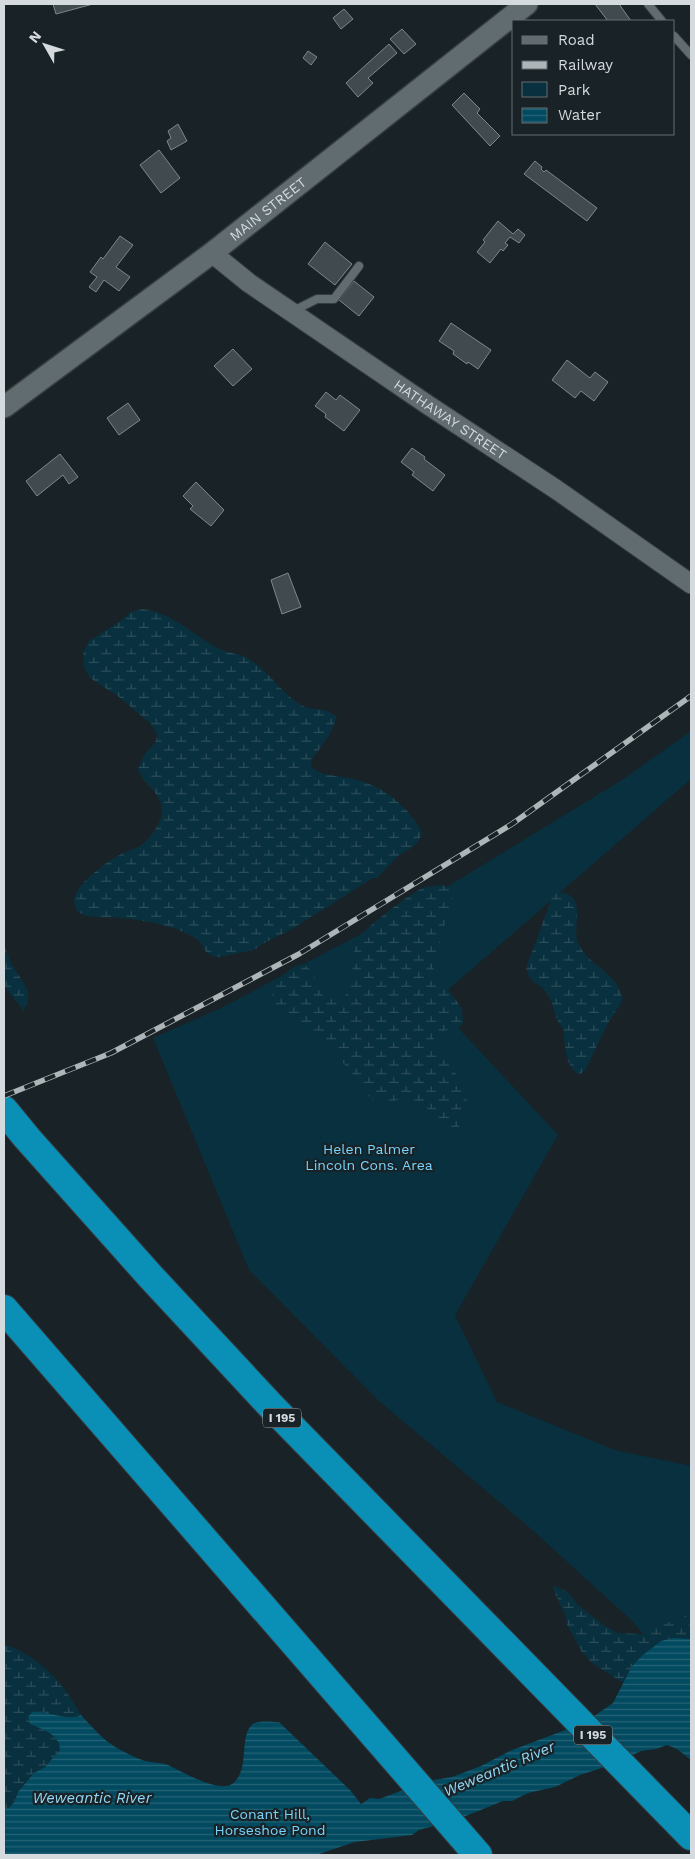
<svg xmlns="http://www.w3.org/2000/svg" width="695" height="1859" font-family="'Work Sans',sans-serif">
<style>
.green{fill:#09303e}
.wetland{fill:url(#wetland-marsh)}
.water{fill:url(#water-rules)}
.building{fill:#404a4f;stroke:#7d888d}
.lines{fill:none;stroke-linecap:round;stroke-linejoin:round}
.service-casing{stroke:#363d40;stroke-width:10}
.tertiary-casing{stroke:#363d40;stroke-width:21}
.secondary-casing{stroke:#363d40;stroke-width:24}
.motorway-casing{stroke:#363d40;stroke-width:30}
.service{stroke:#616c71;stroke-width:8}
.tertiary{stroke:#616c71;stroke-width:19}
.secondary{stroke:#616c71;stroke-width:21}
.motorway{stroke:#0a8fb7;stroke-width:28}
.rail-casing{stroke:#aeb5b8;stroke-width:5.5}
.rail{stroke:#192226;stroke-width:4;stroke-dasharray:11;stroke-linecap:butt}
.labels{text-anchor:middle;stroke-width:4.5;stroke-linejoin:round;paint-order:stroke}
.shield{fill:#192226;stroke:#9ca3a6;stroke-width:1}
.shield-label{font-size:12px;font-weight:bold;fill:#d4dadd}
.street-label{font-size:14px;fill:#d4dadd;stroke:#192226}
.park-label{font-size:14px;fill:#78d4fa;stroke:#192226}
.water-label{font-size:15px;font-style:italic;fill:#92d8f6;stroke:#192226}
</style>
<defs>
<pattern id="wetland-marsh" width="20" height="14" patternUnits="userSpaceOnUse" patternTransform="scale(1.25)"><rect width="20" height="14" fill="#09303e"/><path d="M1 5h8M5 5V1M11 12h8M15 12V8" fill="none" stroke="#2c4d59"/></pattern>
<pattern id="water-rules" width="6" height="5" patternUnits="userSpaceOnUse" patternTransform="scale(1.25)"><rect width="6" height="5" fill="#024a60"/><path d="M0 2.5h6" fill="none" stroke="#266476"/></pattern>
</defs>
<rect width="100%" height="100%" fill="#192226"/>
<path class="green" d="M691 731V779L434 1002 558 1135 455 1315 497 1402 615 1450 691 1466V1650L647 1638 631 1620 529 1527 380 1402 249 1270 153 1038 221 1008 432 896 622 780Z"/>
<g class="wetland">
<path d="M142 609C173 612 193 636 220 649 229 654 241 653 249 659 269 671 281 693 301 705 309 710 318 708 327 711 330 712 334 715 337 717L330 734 311 761 312 768C323 776 335 775 349 778 380 784 406 803 421 831 422 845 406 850 397 857 390 864 384 871 377 878H373L292 929 264 943 254 950 219 957 212 956 205 951C201 929 142 920 122 918 111 917 98 918 87 916 84 915 80 913 77 911 75 906 73 901 75 896 80 881 109 860 123 853 128 851 135 849 140 846 150 839 162 823 162 811 162 792 143 785 138 769L144 755 155 743 157 737 156 732 150 723 119 697 90 678 84 667 83 652 89 641 121 621 130 612Z"/>
<path d="M442 885 451 888 453 895 433 967 438 979 451 993 462 1009 463 1022 459 1028C445 1030 438 1031 431 1043 446 1062 475 1088 465 1115 463 1121 457 1129 453 1135 438 1124 431 1106 413 1100 400 1095 390 1106 379 1103 368 1100 358 1081 351 1072 342 1061 332 1051 321 1042 315 1038 310 1036 306 1030H303C292 1022 265 1004 274 988 275 985 279 981 281 979 287 971 294 965 303 964 306 966 310 969 312 972 321 988 319 1007 345 996 348 990 351 984 352 978 353 965 353 952 357 940 360 932 413 891 423 888 428 886 436 886 442 885Z"/>
<path d="M559 892C589 895 571 926 578 943 589 968 616 969 623 1000L608 1023 585 1071 580 1074C565 1070 565 1042 563 1029 553 1018 555 1002 546 992 535 979 532 987 526 968L553 895Z"/>
<path d="M4 942C6 951 9 961 14 968 25 987 34 989 24 1011L4 986Z"/>
<path d="M553 1585 568 1592 578 1605 605 1626 618 1633 642 1634 654 1628 691 1614V1639L673 1638 632 1666 623 1683 592 1663 582 1652 567 1625 566 1617 553 1589Z"/>
<path d="M4 1644C38 1655 65 1684 81 1715 66 1722 49 1710 32 1712L28 1717 30 1724C42 1729 60 1734 60 1750L45 1767 34 1773 18 1792 15 1801 9 1808H4Z"/>
</g>
<path class="water" d="M673 1638 691 1639V1760L677 1749 667 1745 656 1749 641 1751 614 1764 580 1775 555 1787 528 1793 512 1801H503L456 1820 419 1830 412 1835 355 1842 316 1855H4V1808H9L15 1801 18 1792 34 1773 45 1767 60 1750C60 1734 42 1729 30 1724L28 1717 32 1712C49 1710 66 1722 81 1715 92 1727 103 1740 117 1748 126 1753 136 1758 145 1761 152 1763 161 1762 168 1765 181 1771 218 1793 232 1784 251 1771 238 1735 253 1724 259 1720 271 1722 279 1722L350 1790 361 1804 370 1798 379 1799 428 1781 452 1777 481 1766 512 1750 584 1723 613 1703 632 1666 643 1655 661 1641Z"/>
<g class="building">
<path d="M53 4H93L56 14Z"/>
<path d="M595 4H619L631 21H608Z"/>
<path d="M344 9 353 19 341 29 333 18Z"/>
<path d="M402 29 416 44 404 54 390 39Z"/>
<path d="M389 44 397 53 368 78 373 83 358 97 346 83Z"/>
<path d="M308 51 317 57 311 65 303 58Z"/>
<path d="M464 93 480 109 477 113 500 136 490 146 452 105Z"/>
<path d="M178 124 187 141 171 150 167 141 171 138 168 131Z"/>
<path d="M159 150 180 178 161 193 140 165Z"/>
<path d="M535 161 542 167 541 169 544 172 546 170 597 208 587 221 524 174Z"/>
<path d="M498 221 513 234 518 229 525 235 519 243 510 237 505 243 508 245 503 251 501 249 490 263 477 252 485 242 483 240Z"/>
<path d="M120 236 133 245 116 267 130 277 119 291 104 280 96 292 89 287 97 277 90 272 101 257 103 259Z"/>
<path d="M325 242 352 264 335 285 308 264Z"/>
<path d="M354 281 374 297 359 316 339 300Z"/>
<path d="M451 323 491 350 478 369 468 362 467 364 453 354 454 351 439 341Z"/>
<path d="M233 349 252 369 233 386 214 366Z"/>
<path d="M567 360 590 378 595 372 608 382 594 401 581 391 575 398 552 380Z"/>
<path d="M326 392 336 400 340 395 360 410 344 431 325 417 326 414 315 406Z"/>
<path d="M128 403 140 420 119 435 107 418Z"/>
<path d="M412 448 425 457 424 459 445 475 433 491 412 475 414 472 401 462Z"/>
<path d="M60 454 78 477 69 484 63 475 37 496 26 481Z"/>
<path d="M196 482 224 510 211 526 190 509 193 506 183 496Z"/>
<path d="M288 573 301 607 282 614 271 580Z"/>
</g>
<g class="lines">
<g class="service-casing">
<g id="service">
<path d="M648 4 662 21"/>
<path d="M674 36 691 55"/>
<path d="M293 311 317 299H334L359 266"/>
</g>
</g>
<g class="tertiary-casing">
<g id="tertiary">
<path id="s1" d="M212 253 249 283 428 405 557 490 691 584"/>
</g>
</g>
<g class="secondary-casing">
<g id="secondary">
<path id="s2" d="M4 407 212 253 527 4"/>
</g>
</g>
<g class="motorway-casing">
<g id="motorway">
<path d="M4 1110 27 1138 151 1277 271 1406 691 1836"/>
<path d="M4 1309 478 1855"/>
</g>
</g>
<use href="#service" class="service"/>
<use href="#tertiary" class="tertiary"/>
<use href="#secondary" class="secondary"/>
<use href="#motorway" class="motorway"/>
<g class="rail-casing">
<path id="rail" d="M4 1096 111 1053 299 954 512 824 691 696"/>
</g>
<use href="#rail" class="rail"/>
</g>
<g class="labels">
<g class="shield">
<rect x="263" y="1408.5" width="38" height="19" rx="4"/>
<rect x="574" y="1725.5" width="38" height="19" rx="4"/>
</g>
<g class="shield-label">
<text x="282" y="1422">I 195</text>
<text x="593" y="1739">I 195</text>
</g>
<g class="street-label">
<text dy="5" stroke="none"><textPath href="#s2" startOffset="330">MAIN STREET</textPath></text>
<text dy="5" stroke="none"><textPath href="#s1" startOffset="291">HATHAWAY STREET</textPath></text>
</g>
<g class="park-label">
<text x="369" y="1154">Helen Palmer<tspan x="369" dy="16">Lincoln Cons. Area</tspan></text>
<text x="270" y="1819">Conant Hill,<tspan x="270" dy="16">Horseshoe Pond</tspan></text>
</g>
<g class="water-label">
<text transform="translate(499 1769) rotate(-23)" y="5">Weweantic River</text>
<text x="92" y="1803">Weweantic River</text>
</g>
</g>
<rect width="695" height="1859" fill="none" stroke="#d4dadd" stroke-width="10"/>
<rect x="512" y="20" width="162" height="115" fill="#192226" stroke="#646c6f"/>
<rect x="522" y="36" width="25" height="8" fill="#616c71" stroke="#646c6f"/>
<text x="558" y="45" font-size="15" fill="#d4dadd">Road</text>
<rect x="522" y="61" width="25" height="8" fill="#aeb5b8" stroke="#646c6f"/>
<text x="558" y="70" font-size="15" fill="#d4dadd">Railway</text>
<rect x="522" y="82" width="25" height="15" fill="#09303e" stroke="#646c6f"/>
<text x="558" y="95" font-size="15" fill="#d4dadd">Park</text>
<rect x="522" y="108" width="25" height="15" fill="url(#water-rules)" stroke="#646c6f"/>
<text x="558" y="120" font-size="15" fill="#d4dadd">Water</text>
<g transform="translate(45 45) rotate(309)" stroke="#192226" stroke-width="4" paint-order="stroke">
<path d="M0-4L9 19L0 12L-9 19Z" fill="#d4dadd"/>
<text y="-8" font-size="14" font-weight="bold" text-anchor="middle" fill="#d4dadd">N</text>
</g>
</svg>
